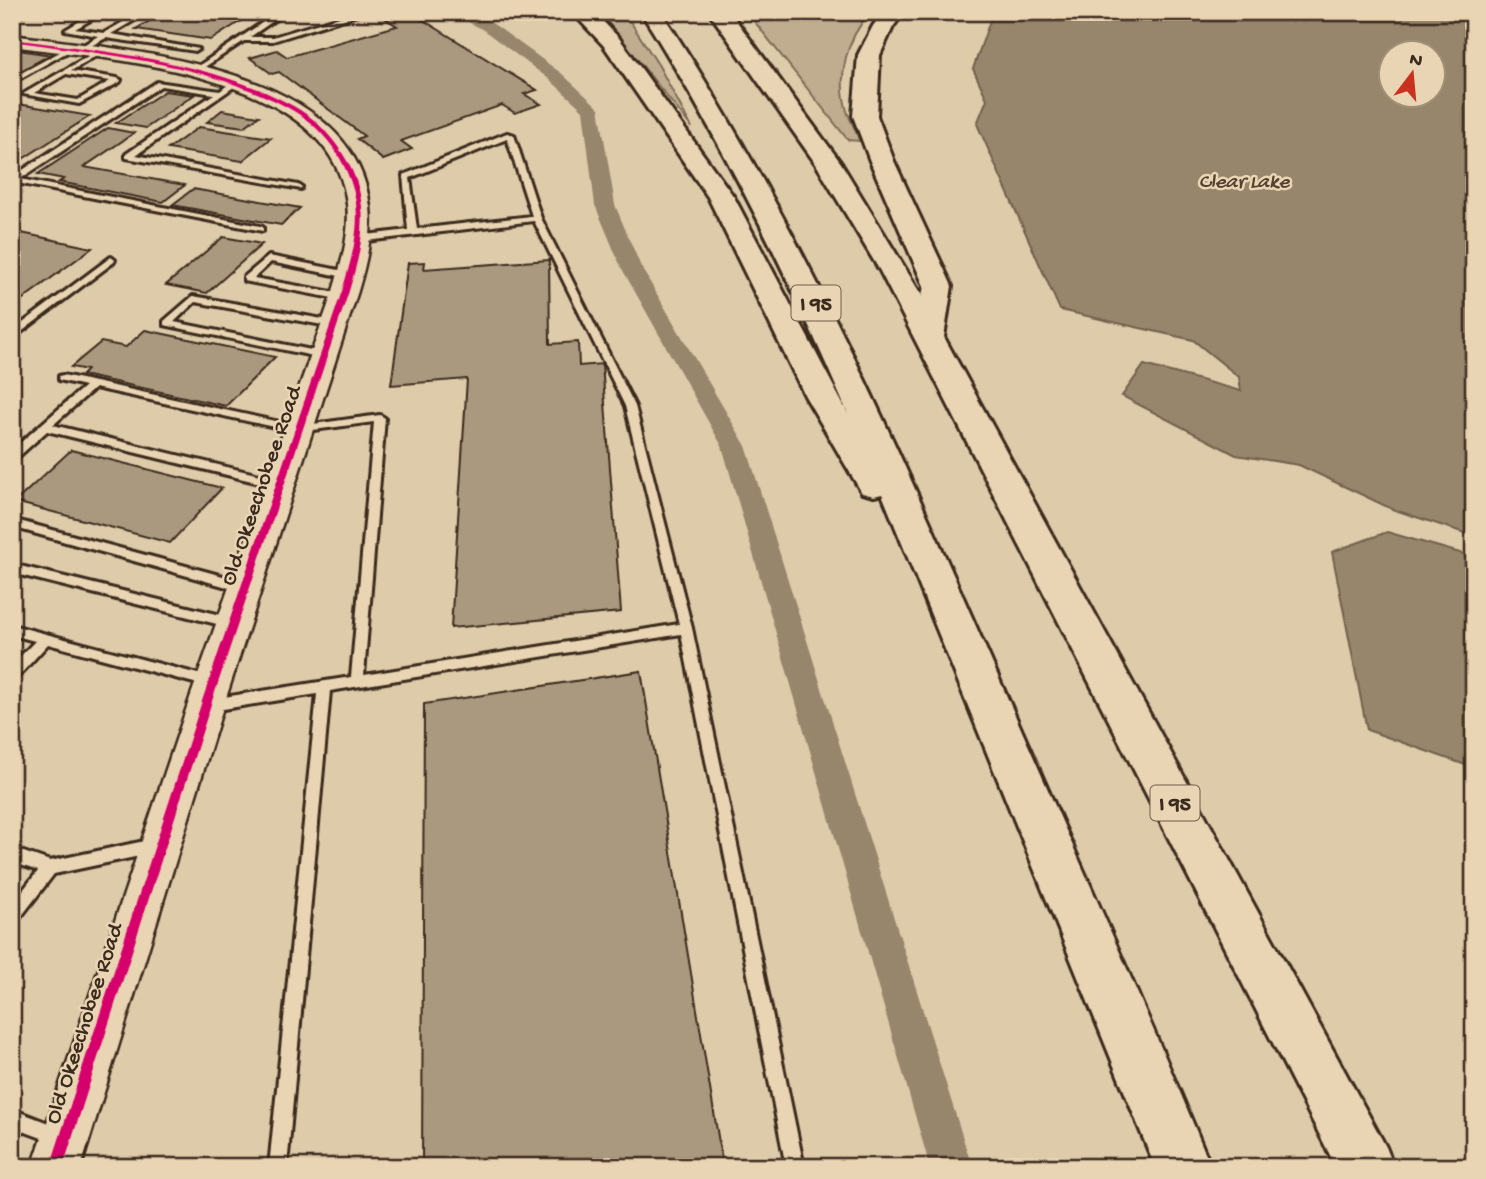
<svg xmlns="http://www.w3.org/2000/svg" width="1486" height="1179" font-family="'Gochi Hand',sans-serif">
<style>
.green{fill:#c0ad90;stroke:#7e6c57;stroke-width:2}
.water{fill:#97856c;stroke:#72614d;stroke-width:2;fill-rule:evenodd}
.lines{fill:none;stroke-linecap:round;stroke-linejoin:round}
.canal{fill:#97856c;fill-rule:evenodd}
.building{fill:#ab997f;stroke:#3b2a1e;stroke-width:2}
.lane-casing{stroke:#3b2a1e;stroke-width:6}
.secondary-casing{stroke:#3b2a1e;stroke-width:5}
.highway-casing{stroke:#3b2a1e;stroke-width:6}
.lane{fill:#e9d5b3;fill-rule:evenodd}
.secondary{fill:#e9d5b3;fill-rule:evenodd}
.highway{fill:#e9d5b3;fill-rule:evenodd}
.cycleway-casing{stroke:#e9d5b3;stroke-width:4}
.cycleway{fill:#d6006c;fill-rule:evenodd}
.labels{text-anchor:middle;stroke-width:5;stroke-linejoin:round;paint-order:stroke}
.far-water-label{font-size:21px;font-style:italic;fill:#524132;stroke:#e9d5b3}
.shield{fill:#e9d5b3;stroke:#6f5d4b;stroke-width:2}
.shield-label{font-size:21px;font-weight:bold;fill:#3b2a1e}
.street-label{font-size:23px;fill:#3b2a1e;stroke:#e9d5b3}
</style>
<rect width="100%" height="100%" fill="#decbaa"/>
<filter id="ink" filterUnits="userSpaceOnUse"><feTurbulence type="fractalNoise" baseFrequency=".0143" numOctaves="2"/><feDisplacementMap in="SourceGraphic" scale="14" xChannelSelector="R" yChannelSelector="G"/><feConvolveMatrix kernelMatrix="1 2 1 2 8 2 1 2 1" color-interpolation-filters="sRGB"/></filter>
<g filter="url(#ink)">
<g class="green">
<path d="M600 12H624L659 66 692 128Z"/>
<path d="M747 12H870C847 39 836 75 847 111 850 121 857 131 859 141L848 140Z"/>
</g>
<g class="water">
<path d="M993 12H1474V536L1392 509 1299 465 1236 455 1122 396 1144 365 1241 391 1239 377 1193 340 1060 310 977 124 987 99 973 69ZM1392 52H1434V94H1392Z"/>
<path d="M1387 532 1474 557V768L1367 730 1332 552Z"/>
</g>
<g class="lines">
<path class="canal" d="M449 12H469L492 23 561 73 599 108 615 205 641 267 746 446 972 1167H930L722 446 621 267 595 205 583 110 549 79 482 29Z"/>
</g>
<g class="building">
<path d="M165 12H255L211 40 136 29Z"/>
<path d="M410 12 537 90 524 94 541 104 515 113 502 105 401 141 412 149 383 160 357 139 364 136 279 72 272 74 250 58 277 50 287 57 397 26 386 19Z"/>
<path d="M12 49 52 55 12 78Z"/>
<path d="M165 91 194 95 146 128 116 123Z"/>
<path d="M12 103 90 116 21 160 12 158Z"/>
<path d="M222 110 259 116 244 127 207 122Z"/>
<path d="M199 127 271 138 242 161 168 149Z"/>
<path d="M108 128 134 133 84 167 185 185 163 202 59 182 64 179 38 174Z"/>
<path d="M193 189 300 208 281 225 172 205Z"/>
<path d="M12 231 92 248 12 307Z"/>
<path d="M223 237 262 244 207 293 166 285Z"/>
<path d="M549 260 550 344 578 342 579 366 602 364 621 612 451 628 467 379 391 385 408 263 425 262 424 269Z"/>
<path d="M145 330 275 357 226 406 82 375 87 370 71 367 101 342 126 347Z"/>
<path d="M71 450 222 488 170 543 15 502Z"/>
<path d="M641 671 723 1167H422L424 704Z"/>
</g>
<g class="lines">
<g class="lane-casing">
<g id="lane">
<path d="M18 12H27L12 20V15Z"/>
<path d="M95 12H117L140 17 111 34 199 49 196 51 106 38 81 51H77V49L98 36 65 30ZM101 14 130 18 104 33 75 29Z"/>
<path d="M278 12H286L250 37H273L356 12H367L273 41H244L197 72 191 71Z"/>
<path d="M69 47 71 48V50L12 83V78Z"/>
<path d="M97 51 99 52V54L71 71 117 78 121 80 120 82 79 104 23 94ZM66 74 110 81 78 100 34 93Z"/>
<path d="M234 80 241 82 136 155 298 185 302 187 301 189 126 158V154L214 94 161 86 20 179 260 226 263 227V231L12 182V177L157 82 220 91Z"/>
<path d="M507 133 514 135 541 218 635 406 692 628 804 1167H786L681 634 330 691 287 1167H269L317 694 211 711 206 709 204 705 206 701 211 699 351 677 374 422 298 432 95 388 53 425 280 480 286 484 280 488 47 431 16 459 12 460V450L85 386 59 380V376L63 375 298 426 380 415 385 418 364 675 679 624 625 406 534 221 358 242 354 239 358 236 408 230 403 175ZM507 139 532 216 417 229 410 178Z"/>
<path d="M269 256 349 272 354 275 349 278 271 262 254 278 343 294 348 297 343 300 244 281V277Z"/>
<path d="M111 257 115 260 114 262 12 339V331Z"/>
<path d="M193 296 334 321 339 324 334 327 195 302 174 322 326 353 328 355 323 358 164 325V321Z"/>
<path d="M12 519 245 582 251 587 245 592 12 527Z"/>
<path d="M12 564 233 618 237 620 239 623 237 626 233 628 12 573Z"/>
<path d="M12 625 213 678 218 679 220 683 218 687 213 688 48 644 17 678 12 679V665L35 641 12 635Z"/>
<path d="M154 839 159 841 161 846 159 851 154 853 54 874 17 922 12 924V904L38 871 12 862V848L50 861Z"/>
<path d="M12 1109 64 1129 67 1135 64 1141 58 1144 12 1127Z"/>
</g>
</g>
<g class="secondary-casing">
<path id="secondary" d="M12 35C121 50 355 63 370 207 373 235 366 264 358 291L226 698 81 1167H32L190 698 333 291C342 261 352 228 346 197 324 71 112 60 12 46Z"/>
</g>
<g class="highway-casing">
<g id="highway">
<path d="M572 12H594L619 38 734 197 848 414C788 274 722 141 641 12H661C799 220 893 438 993 665 1066 832 1142 998 1211 1167H1155L882 494 874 496 862 493 805 396 708 197 604 46Z"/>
<path d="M709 12H730L841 163 922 296 924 286 870 161 853 116 858 55 873 26 883 12H904L893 27 880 55 877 116 894 161 952 286 944 337 1386 1147 1394 1167H1336L880 271 816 164Z"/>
</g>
</g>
<use href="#lane" class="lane"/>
<use href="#secondary" class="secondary"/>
<use href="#highway" class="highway"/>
<g class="cycleway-casing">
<path id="cycleway" d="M12 39C95 50 180 58 258 89 277 97 298 107 314 120 339 143 359 173 362 207 365 235 357 264 349 291L213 698 63 1167H50L203 698 342 291C351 261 361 228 355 197 349 168 331 139 308 121 292 108 272 99 252 91 176 60 93 53 12 41Z"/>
</g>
<use href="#cycleway" class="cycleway"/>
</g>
</g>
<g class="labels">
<g class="far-water-label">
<text x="1244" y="187">Clear Lake</text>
</g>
<g class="shield">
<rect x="791.5" y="285.5" width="49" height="35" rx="5"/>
<rect x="1150.5" y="785.5" width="49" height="35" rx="5"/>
</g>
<g class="shield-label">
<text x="816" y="310">I 95</text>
<text x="1175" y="810">I 95</text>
</g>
<g class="street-label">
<text transform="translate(259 485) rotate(-71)" y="8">Old Okeechobee Road</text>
<text transform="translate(82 1023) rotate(-72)" y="8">Old Okeechobee Road</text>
</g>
</g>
<rect width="1486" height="1179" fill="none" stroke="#e9d5b3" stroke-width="42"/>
<rect x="21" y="21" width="1444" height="1137" fill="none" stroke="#3b2a1e" stroke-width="2.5" filter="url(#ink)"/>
<g transform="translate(1412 74) rotate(16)"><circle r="33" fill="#e9d5b3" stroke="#a39177" stroke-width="2"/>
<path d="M0-5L12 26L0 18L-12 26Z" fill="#c8321e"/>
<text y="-10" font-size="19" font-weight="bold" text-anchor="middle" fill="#3b2a1e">N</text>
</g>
</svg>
